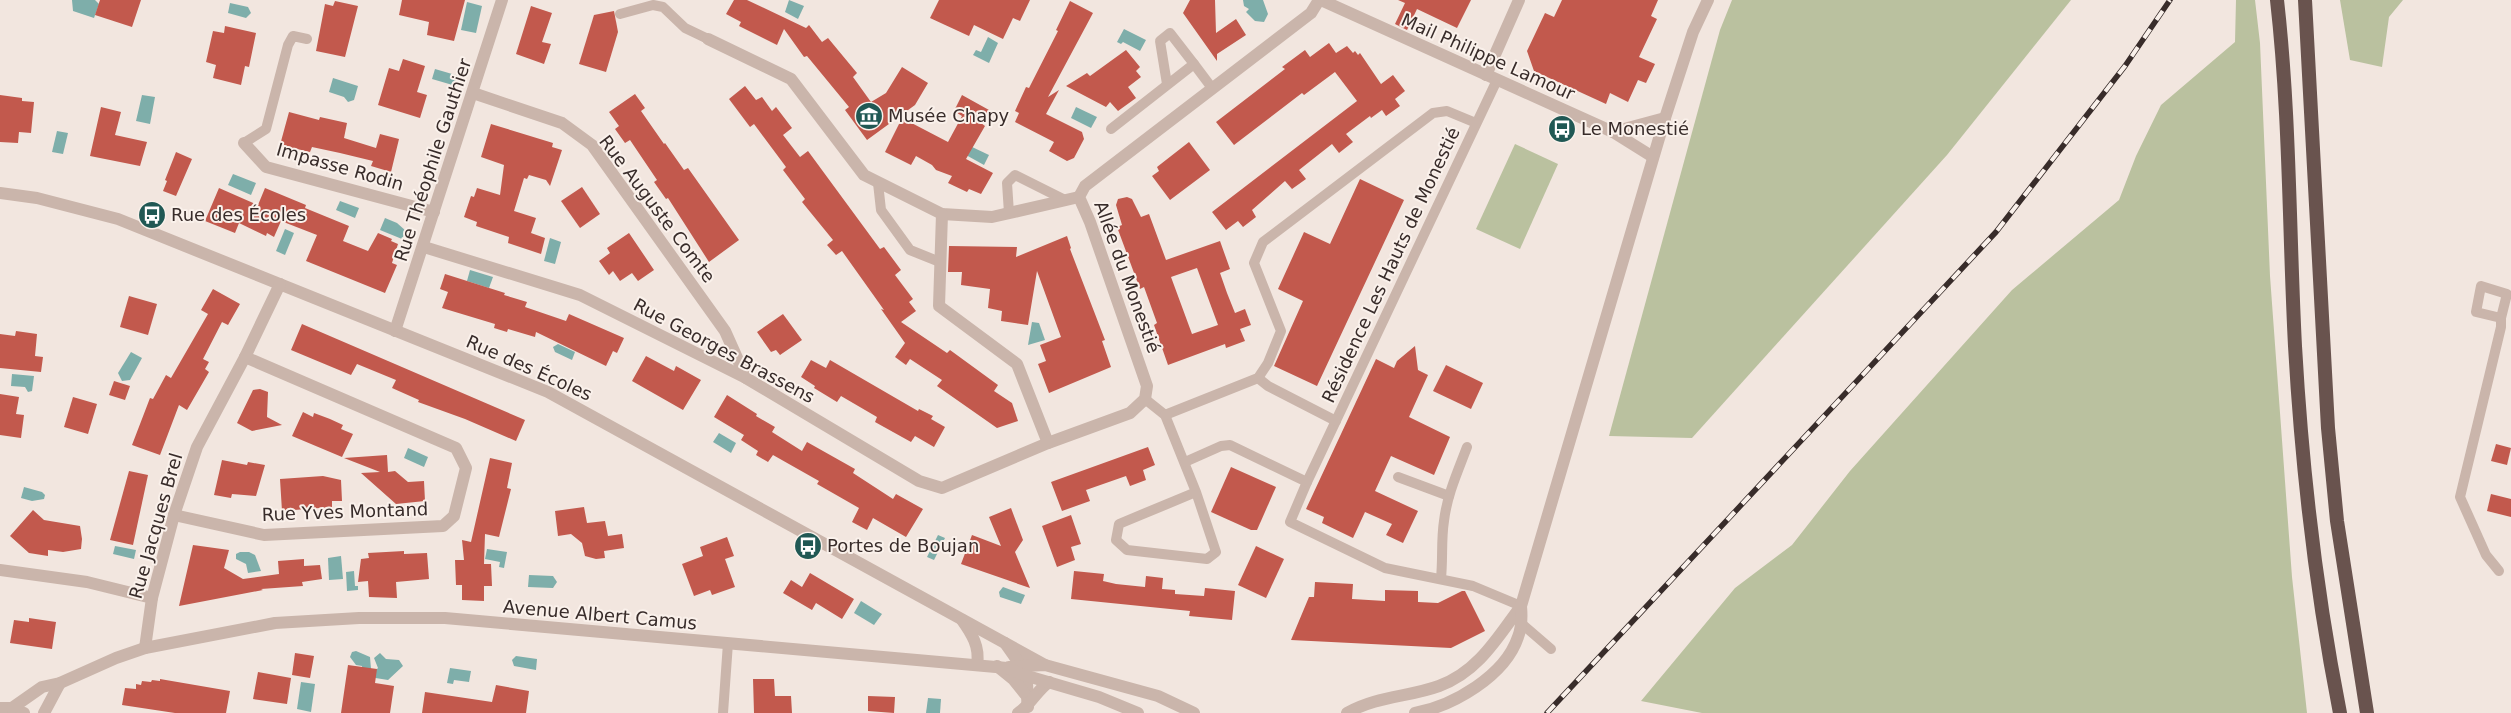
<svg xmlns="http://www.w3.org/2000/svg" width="2511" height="713" font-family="'DejaVu Sans',sans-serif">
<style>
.green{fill:#bac19f}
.water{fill:#7eaeaa}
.building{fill:#c2594d;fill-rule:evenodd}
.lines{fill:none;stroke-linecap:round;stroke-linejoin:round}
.service{stroke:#cab5ab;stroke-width:10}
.minor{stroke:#cab5ab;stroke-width:12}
.tertiary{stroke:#cab5ab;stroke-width:12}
.trunk{stroke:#69534e;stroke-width:14}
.rail-casing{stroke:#382c2a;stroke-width:5.5}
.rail{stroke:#faf1eb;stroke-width:4;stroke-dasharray:11;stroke-linecap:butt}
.labels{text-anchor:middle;stroke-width:4;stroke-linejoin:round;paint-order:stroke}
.street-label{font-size:18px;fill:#382c2a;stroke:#faf1eb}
.poi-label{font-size:18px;fill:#382c2a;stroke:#faf1eb;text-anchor:start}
</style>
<rect width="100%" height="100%" fill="#f2e6df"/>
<g class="green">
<path d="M1732 0H2071L1947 155 1692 438 1609 436 1720 30Z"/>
<path d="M2236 0H2255L2260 43 2270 276 2292 577 2307 713H1702L1641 701 1735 588 1792 545 1850 471 2012 290 2119 200 2136 156 2161 105 2235 42Z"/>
<path d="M2340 0H2403L2389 17 2382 67 2350 60Z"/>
<path d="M1515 144 1558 164 1520 249 1476 229Z"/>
</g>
<g class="water">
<path d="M72 0H95L99 4 94 18 73 11Z"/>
<path d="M789 0 804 6 798 19 785 12Z"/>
<path d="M1243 0H1263L1268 14 1264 22 1255 21 1246 12 1249 9 1244 6Z"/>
<path d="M467 2 482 6 476 33 461 30Z"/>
<path d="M230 3 248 7 251 13 246 18 228 13Z"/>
<path d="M1124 29 1146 40 1140 51 1123 42 1121 44 1117 42Z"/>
<path d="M988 37 998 43 989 63 973 55 976 50 981 52Z"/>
<path d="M435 69 459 76 456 86 432 79Z"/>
<path d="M333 78 358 86 354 100 348 102 344 97 329 92Z"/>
<path d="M142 95 155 97 150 124 136 121Z"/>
<path d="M1076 107 1097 117 1091 128 1071 118Z"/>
<path d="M57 131 68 133 63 154 52 152Z"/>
<path d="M970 146 989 155 984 165 966 155Z"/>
<path d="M233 174 256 183 251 195 228 185Z"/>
<path d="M340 201 359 208 355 218 336 210Z"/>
<path d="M385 218 397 223 406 231 402 239 380 230Z"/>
<path d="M285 229 294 233 285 255 276 251Z"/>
<path d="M550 238 561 242 555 264 544 261Z"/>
<path d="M470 270 493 277 489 288 467 281Z"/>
<path d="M1032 322 1039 323 1045 340 1028 345Z"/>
<path d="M558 344 575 352 572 360 555 352 553 347Z"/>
<path d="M131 352 142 358 130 380 122 381 118 373Z"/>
<path d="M12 374 34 376 32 391 28 392 25 387 11 386Z"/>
<path d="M719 433 736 443 731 453 713 442Z"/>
<path d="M408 448 428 457 424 467 404 458Z"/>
<path d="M24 487 42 492 45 495 44 499 32 501 21 498Z"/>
<path d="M938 535 945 538 934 560 927 557Z"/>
<path d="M115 546 136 550 134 559 113 554Z"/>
<path d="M487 549 507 552 504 568 499 567 500 562 485 559Z"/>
<path d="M240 552H249L255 555 261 571 248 573 246 564 236 559V554Z"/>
<path d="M341 556 343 579 329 580 328 558Z"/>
<path d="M354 571 355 586H358V590L347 591 346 572Z"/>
<path d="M529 575 553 576 557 582 553 588 528 587Z"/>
<path d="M1003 587 1025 595 1021 604 1000 597 999 592Z"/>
<path d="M861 601 882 614 874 625 854 613Z"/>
<path d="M356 651 370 657 371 669 376 670 378 668 374 658 380 653 386 659 399 660 403 666 388 680 363 676 362 666 356 665 350 657 352 652Z"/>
<path d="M516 656 537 659 536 670 514 666 512 660Z"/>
<path d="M450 668 471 671 469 682 454 680 453 684 447 683Z"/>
<path d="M301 682 315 684 311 712 297 709Z"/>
<path d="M928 698 941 699 940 713H926Z"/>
</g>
<g class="building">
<path d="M100 0H141L132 27 95 15Z"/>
<path d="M402 0H465L454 41 427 35 429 22 399 15Z"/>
<path d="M734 0H747L806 28 809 25 822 42 828 38 857 73 853 77 871 102 886 93 902 67 928 83 915 105 867 140 845 110 849 107 807 56 804 57 784 29 777 45 739 26 741 22 726 14Z"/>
<path d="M939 0H1030L1020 21 1013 18 1003 39 974 25 969 36 930 18Z"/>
<path d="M1190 0H1215L1216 33 1236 19 1246 35 1217 54V61L1183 13Z"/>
<path d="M1398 0H1471L1457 28 1417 9 1407 30 1395 24 1405 3Z"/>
<path d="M1562 0H1658L1651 16 1657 19 1639 57 1655 64 1646 83 1638 80 1628 102 1610 93 1606 104 1534 71 1527 51 1545 13 1554 17Z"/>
<path d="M335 1 358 6 345 57 316 51 325 4 333 6Z"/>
<path d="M1070 1 1093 13 1048 97 1059 90 1046 114 1082 132 1084 139 1074 158 1067 161 1049 151 1054 142 1015 122 1019 113 1015 111 1026 87 1029 88 1058 31 1056 30Z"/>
<path d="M531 6 552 13 542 42 551 44 544 64 516 54Z"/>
<path d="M614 11 618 32 606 72 579 64 594 15Z"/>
<path d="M225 26 256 33 249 67 245 66 241 85 213 78 216 65 206 62 213 31 224 33Z"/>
<path d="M1329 43 1336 53 1347 46 1353 53 1355 51 1358 55 1360 53 1381 84 1393 75 1405 91 1395 99 1400 106 1386 116 1382 110 1371 118 1370 116 1346 134 1353 142 1339 153 1332 144 1299 170 1306 179 1292 189 1285 181 1252 210 1256 217 1243 227 1238 221 1226 230 1212 212 1357 101 1335 72 1304 95 1302 93 1234 145 1216 122 1285 69 1282 67 1305 50 1310 57Z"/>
<path d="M1126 50 1140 67 1136 71 1141 77 1128 87 1136 98 1118 111 1110 102 1106 107 1066 86 1087 73 1090 76Z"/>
<path d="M403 59 425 66 417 92 427 95 420 118 378 105 389 68 399 71Z"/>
<path d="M745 86 756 100 762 97 772 111 776 107 792 128 783 135 800 157 808 151 880 249 884 247 901 270 895 275 913 299 909 302 916 311 901 322 947 353 950 350 998 385 994 391 1012 403 1018 421 997 428 937 386 942 380 910 359 906 365 895 357 905 343 881 309 884 310 842 251 836 255 827 245 833 240 802 202 805 199 783 170 786 167 754 124 750 127 729 99Z"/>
<path d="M635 94 645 108 641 111 664 144 665 143 684 170 688 168 739 240 709 262 668 198 666 199 654 182 657 180 630 140 625 143 615 129 619 126 609 112Z"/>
<path d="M0 95 22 98V101L34 102 31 133 19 132 18 143 0 142Z"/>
<path d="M962 95 989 110 981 123 985 126 966 159 993 173 981 194 969 189 967 192 948 183 952 176 936 170 932 165 916 156 911 165 885 152 902 118 948 142 962 116 954 111Z"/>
<path d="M101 107 121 112 115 135 147 142 140 166 90 156Z"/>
<path d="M289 112 319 120 320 117 347 123 344 138 376 148 380 134 399 139 391 172 371 166 373 161 340 153 312 147 310 152 280 145Z"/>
<path d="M491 124 553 143 552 147 562 150 550 186 546 180 529 175 527 179 524 178 514 211 536 218 531 233 545 238 541 254 508 243 509 237 476 226 477 222 464 217 471 196 474 197 477 188 500 195 504 165 481 157Z"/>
<path d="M1189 142 1210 170 1170 200 1152 176 1159 171 1157 167Z"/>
<path d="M176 152 192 159 176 196 163 191 167 181 165 180Z"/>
<path d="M1360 179 1404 200 1317 386 1274 366 1303 301 1278 289 1304 232 1330 244Z"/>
<path d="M582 187 600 214 580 228 561 201Z"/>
<path d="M219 188 258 205 265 188 306 205 305 208 349 226 343 241 368 251 378 233 392 239 391 241 398 244 392 263 397 265 385 293 306 261 317 235 281 221 274 237 267 233 266 236 239 223 235 233 205 221Z"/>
<path d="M1127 197 1132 199 1141 217 1149 214 1166 260 1220 241 1230 269 1220 273 1227 293 1235 313 1245 309 1251 325 1240 329 1245 341 1226 348 1225 344 1168 365 1154 325 1157 323 1144 287 1140 289 1117 227 1122 225 1116 205 1118 199ZM1197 268 1218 325 1192 334 1171 277Z"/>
<path d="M629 233 654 270 638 281 632 273 620 281 613 271 609 275 599 261 610 253 607 248Z"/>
<path d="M1067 236 1071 248 1070 249 1105 340 1102 341 1111 367 1049 393 1038 364 1046 361 1040 345 1061 337 1037 271 1028 325 1001 321 1002 311 988 308 990 289 961 285 962 272H948L949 246 1017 247 1016 257Z"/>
<path d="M445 274 505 293 504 295 527 302 525 307 566 321 569 314 624 338 617 353 613 351 606 366 536 332 535 337 508 329 507 332 494 328 495 324 442 308 448 292 440 289Z"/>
<path d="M213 289 240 304 228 325 222 322 203 359 209 362 205 369 209 372 187 410 179 405 160 455 132 445 150 398 153 399 166 375 171 378 208 314 201 310Z"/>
<path d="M129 296 157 304 148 335 120 327Z"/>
<path d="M783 314 802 340 780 355 776 350 771 352 757 332Z"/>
<path d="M302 324 525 420 516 441 465 419 418 402 419 400 392 388 396 380 357 364 351 375 291 350Z"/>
<path d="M16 331 37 334 35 356 43 357 41 372 0 368V334L15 336Z"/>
<path d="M1415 346 1418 370 1428 375 1409 417 1450 437 1434 475 1391 456 1375 491 1418 511 1403 543 1386 535 1392 524 1365 512 1353 538 1322 523 1324 517 1306 509 1376 359 1394 368 1397 361Z"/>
<path d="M646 356 674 371 676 366 701 380 683 410 632 381Z"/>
<path d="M811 360 826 368 830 360 918 411 919 409 933 416 931 419 945 427 934 447 915 436 911 442 875 422 877 417 841 396 837 402 814 388 815 386 801 377Z"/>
<path d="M1446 365 1483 383 1471 409 1433 391Z"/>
<path d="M114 381 130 386 125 400 109 395Z"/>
<path d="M260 389 268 392 267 417 282 425 252 431 237 423 253 390Z"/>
<path d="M0 394 19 397 16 414 24 415 21 438 0 435Z"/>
<path d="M727 395 757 414 756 416 775 427 772 432 802 451 807 442 855 469 853 473 893 499 896 494 923 509 906 537 873 518 867 530 852 522 859 508 817 484 819 481 773 455 768 462 756 455 758 451 741 440 744 435 714 417Z"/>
<path d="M73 397 97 404 88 434 64 427Z"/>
<path d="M303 412 313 417 314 413 330 419 343 425 341 429 353 434 342 457 292 436Z"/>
<path d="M2496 444 2511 448 2507 465 2491 461Z"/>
<path d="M1148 447 1155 465 1143 470 1146 480 1130 486 1126 476 1086 490 1090 501 1062 511 1051 482Z"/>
<path d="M387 455 388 472 395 471 408 482 424 481 425 501 396 504 361 473 380 472 344 458Z"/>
<path d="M490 458 512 463 507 488 511 489 499 537 485 534 484 564H491L492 586H484V601L462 600V585H456L455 560H464L462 540 471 542Z"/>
<path d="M222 460 247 465 248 462 265 465 256 496 232 494 231 498 214 495Z"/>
<path d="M1231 467 1276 487 1257 530H1251L1211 512Z"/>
<path d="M129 471 148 475 133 545 110 540Z"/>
<path d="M323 476 341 480 342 501H332V507L282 511 280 479Z"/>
<path d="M2491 494 2511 499V517L2487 511Z"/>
<path d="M584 507 587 523 605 521 608 536 622 534 624 548 604 551 605 558 596 559 585 556 582 543 571 534 558 536 555 511Z"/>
<path d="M1011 508 1023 540 1015 552 1030 588 961 564 972 535 1001 546 989 517Z"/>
<path d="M33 510 44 520 80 526 82 539 81 549 63 552 48 550V556L29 553 10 536Z"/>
<path d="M1071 515 1081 544 1071 547 1075 560 1057 567 1042 526Z"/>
<path d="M727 537 734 556 725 559 735 587 712 595 710 590 694 596 682 564 703 556 700 547Z"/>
<path d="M193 545 229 550 224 568 243 579 279 574 278 561 304 559V566L320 565 322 579 302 582 303 586 261 589 263 590 179 606Z"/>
<path d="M1256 546 1284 559 1266 598 1238 585Z"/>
<path d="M404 551V554L427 553 429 579 396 582 397 598 369 597 368 581 358 582 361 559 369 558 368 553Z"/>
<path d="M1074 571 1104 574 1103 581 1116 584 1145 587 1146 576 1163 578 1162 589 1175 590V594L1204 596 1205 588 1235 591 1232 620 1189 616 1190 611 1071 599Z"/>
<path d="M810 573 854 599 842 619 816 603 812 610 783 593 791 580 802 587Z"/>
<path d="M1315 582 1353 584 1352 599 1385 601V590L1418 591V602L1438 603 1462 591H1465L1485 631 1451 648 1291 640 1309 597H1314Z"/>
<path d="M29 618 56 622 52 649 10 643 14 620 29 622Z"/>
<path d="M295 653 314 656 310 678 292 675Z"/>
<path d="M348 665 377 669 375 683 394 686 390 713H341Z"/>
<path d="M258 672 291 678 287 704 253 699Z"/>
<path d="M160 679 230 691 226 713H175L122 705 125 688 136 689V684L141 685 142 681 151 682 152 680 160 681Z"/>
<path d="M753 679H774L775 696H791L792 713H754Z"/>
<path d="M496 685 529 691 526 713H422L425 692 492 702Z"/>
<path d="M868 696 895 697 894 713 868 711Z"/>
</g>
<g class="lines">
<g class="service">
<path d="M620 14 653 5 663 7 685 28 708 39"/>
<path d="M1497 80 1307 482 1290 522 1385 568 1473 586 1521 606"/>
<path d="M1167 84 1160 41 1170 33 1194 64"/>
<path d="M1111 129 1194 64 1212 88"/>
<path d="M244 143 266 129 288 45 293 36 307 39"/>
<path d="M878 183 881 210 910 250 940 262"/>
<path d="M1009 213 1007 183 1015 175 1065 200"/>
<path d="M2481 286 2507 294 2501 318 2476 312Z"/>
<path d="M1258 378 1268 386 1336 421"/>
<path d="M1145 399 1165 415 1196 492 1119 524 1116 540 1127 550 1207 559 1216 552 1196 492"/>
<path d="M1165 415 1258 378 1268 363 1281 331 1254 263 1263 242 1433 113 1447 111 1476 123"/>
<path d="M1185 462 1221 446 1230 445 1307 482"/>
<path d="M1398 477 1449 496"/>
<path d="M2499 571 2486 555 2460 497 2501 327V318"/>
<path d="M1441 578C1443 559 1441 540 1444 521 1447 495 1458 471 1467 447"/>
<path d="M1522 624 1551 649"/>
<path d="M723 713 728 643"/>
</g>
<g class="minor">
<path d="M1321 0 1613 132 1653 157"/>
<path d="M708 39 791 79 864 175 942 214 992 217 1079 197"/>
<path d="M1486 75 1519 0"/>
<path d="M473 93 562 123 592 145 725 331 746 378"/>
<path d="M1613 132 1665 118"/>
<path d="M244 143 266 167 434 212"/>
<path d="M0 193 37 198 118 219 548 392 1045 665"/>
<path d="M942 214 939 306 1017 364 1048 443"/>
<path d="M424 247 580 295 746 378 919 481 942 488 1048 443 1130 413 1145 399 1147 386 1090 222 1079 197 1085 186 1311 13 1319 0"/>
<path d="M395 331 502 0"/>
<path d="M174 515 264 535 443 526 454 516 466 468 456 448 245 357"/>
<path d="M0 570 87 582 152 598"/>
<path d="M962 620C972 634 980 647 977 664"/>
<path d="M1005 643C1013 655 1025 669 1027 683 1028 691 1026 699 1028 707"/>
<path d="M145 648 152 598 174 515 197 447 245 357 280 284"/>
<path d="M997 666 1013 679 1025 694"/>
<path d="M1018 713C1031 705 1036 691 1049 682"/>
</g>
<g class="tertiary">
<path d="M1009 667 1045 665 1158 696 1194 713"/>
<path d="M0 708H12L24 713"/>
<path d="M12 708 42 687 60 683 116 658 145 648 275 623 359 618H445L1007 668 1024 675 1099 697 1138 713"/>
<path d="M44 713 60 683"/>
<path d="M1347 713C1377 696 1409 697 1439 686 1478 672 1498 637 1521 606"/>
<path d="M1415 713C1453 706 1505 676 1518 637 1522 627 1522 617 1521 606L1665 118 1693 32 1708 0"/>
</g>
<g class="trunk">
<path d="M2277 0C2290 115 2289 231 2295 346 2302 470 2316 592 2340 713"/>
<path d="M2305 0 2328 428 2337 521 2367 713"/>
</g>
<g class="rail-casing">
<path id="rail" d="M1547 713 1996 232 2125 66 2170 0"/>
</g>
<use href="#rail" class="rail"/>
</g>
<defs>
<g id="museum-disc" transform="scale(1.4375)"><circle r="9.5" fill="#205854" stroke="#faf1eb"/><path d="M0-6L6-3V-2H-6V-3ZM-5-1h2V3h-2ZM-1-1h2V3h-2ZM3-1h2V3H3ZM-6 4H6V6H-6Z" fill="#fff"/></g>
<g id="bus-disc" transform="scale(1.4375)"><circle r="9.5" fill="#205854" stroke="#faf1eb"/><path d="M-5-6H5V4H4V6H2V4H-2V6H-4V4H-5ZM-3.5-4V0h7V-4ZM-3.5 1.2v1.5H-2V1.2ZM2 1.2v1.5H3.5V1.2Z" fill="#fff"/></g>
</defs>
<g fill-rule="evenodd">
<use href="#museum-disc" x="869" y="116"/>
<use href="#bus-disc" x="1562" y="129"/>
<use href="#bus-disc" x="152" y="215"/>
<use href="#bus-disc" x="808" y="546"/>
</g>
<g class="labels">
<g class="street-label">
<text transform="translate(1488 57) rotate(24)" y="6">Mail Philippe Lamour</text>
<text transform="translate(433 160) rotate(-72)" y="6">Rue Théophile Gauthier</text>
<text transform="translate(340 167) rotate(16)" y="6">Impasse Rodin</text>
<text transform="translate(657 209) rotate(53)" y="6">Rue Auguste Comte</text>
<text transform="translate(1391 265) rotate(-65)" y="6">Résidence Les Hauts de Monestié</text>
<text transform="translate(1127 277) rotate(70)" y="6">Allée du Monestié</text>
<text transform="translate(724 351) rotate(28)" y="6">Rue Georges Brassens</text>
<text transform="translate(529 368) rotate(24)" y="6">Rue des Écoles</text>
<text transform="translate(345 512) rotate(-2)" y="6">Rue Yves Montand</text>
<text transform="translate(156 526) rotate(-74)" y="6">Rue Jacques Brel</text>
<text transform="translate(600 615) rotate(5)" y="6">Avenue Albert Camus</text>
</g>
<g class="poi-label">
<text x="888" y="122">Musée Chapy</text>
<text x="1581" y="135">Le Monestié</text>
<text x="171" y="221">Rue des Écoles</text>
<text x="827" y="552">Portes de Boujan</text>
</g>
</g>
</svg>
